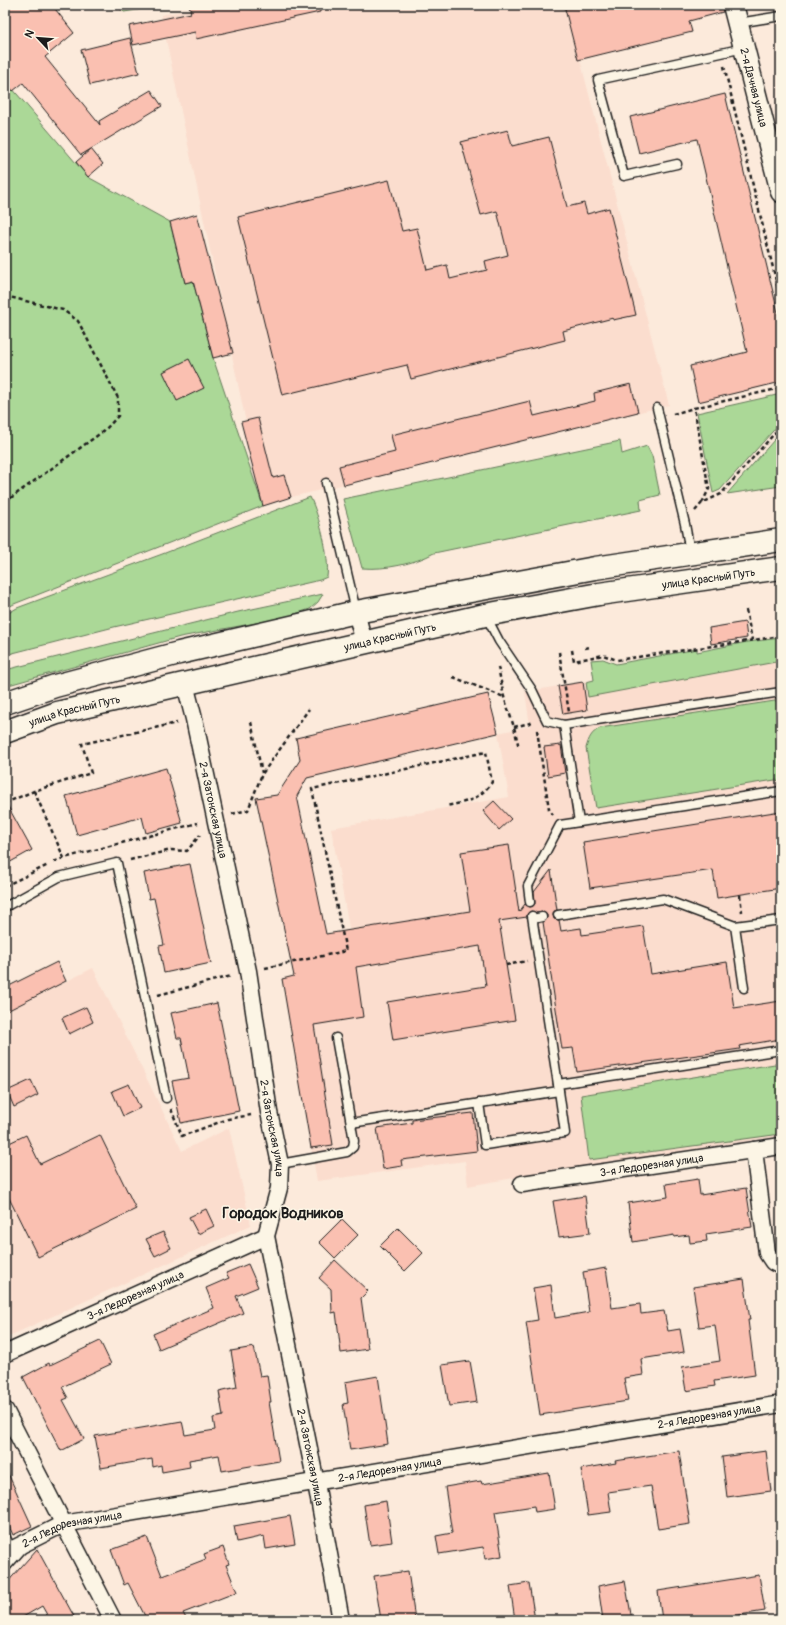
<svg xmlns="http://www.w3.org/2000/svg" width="786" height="1625" font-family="Pangolin,sans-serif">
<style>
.built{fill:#fbddce}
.green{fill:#abd897;stroke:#647a5a}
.building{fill:#fac0b1;stroke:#1c1c1c}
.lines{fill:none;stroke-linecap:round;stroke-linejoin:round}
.service-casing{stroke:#1c1c1c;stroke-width:11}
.minor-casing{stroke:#1c1c1c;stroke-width:19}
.tertiary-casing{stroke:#1c1c1c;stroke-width:23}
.primary-casing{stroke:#1c1c1c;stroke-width:25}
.path{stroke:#1c1c1c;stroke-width:2.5;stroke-dasharray:4 3;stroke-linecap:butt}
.service{stroke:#fcf5e5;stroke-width:8}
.minor{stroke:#fcf5e5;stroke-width:16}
.tertiary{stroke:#fcf5e5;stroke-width:20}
.primary{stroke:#fcf5e5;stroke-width:22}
.labels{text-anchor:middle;stroke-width:3;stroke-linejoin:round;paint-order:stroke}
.street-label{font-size:11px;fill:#1c1c1c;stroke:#fcf5e5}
.district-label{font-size:15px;font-weight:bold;fill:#1c1c1c;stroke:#fcf5e5}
</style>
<rect width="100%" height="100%" fill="#fceadb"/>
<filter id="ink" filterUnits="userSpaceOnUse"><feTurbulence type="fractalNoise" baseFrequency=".025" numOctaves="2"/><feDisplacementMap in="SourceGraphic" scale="8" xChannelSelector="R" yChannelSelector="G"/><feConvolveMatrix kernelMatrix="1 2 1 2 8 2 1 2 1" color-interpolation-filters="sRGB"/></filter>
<g filter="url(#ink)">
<g class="built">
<path d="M212 5H566L669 405 263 504 161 15Z"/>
<path d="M781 647V1136L565 1169 468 1186 465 1161 317 1181 282 979 356 966 331 828 509 797 498 733 530 726 525 692Z"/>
<path d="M93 968 182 1151 229 1128 251 1225 5 1338V1012Z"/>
</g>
<g class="green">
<path d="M116 5H169L124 12Z"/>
<path d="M5 80 88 177 170 222 185 283 193 281 213 358 263 506 14 604 5 609Z"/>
<path d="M781 394V422L720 490 713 493 697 413Z"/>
<path d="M781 432V486L727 494Z"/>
<path d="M620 441 622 454 647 446 652 456 660 495 640 500 641 510 434 553C414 564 385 570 362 568L343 499Z"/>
<path d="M310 497C319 515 330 557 327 577L320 580 114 627 5 655V615L17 608 165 553Z"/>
<path d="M323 594 318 602 310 609 283 618 180 637 5 686V670L238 612Z"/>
<path d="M781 638V661L588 697 586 682 594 680 591 660 603 659 616 664 697 649V652L747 642Z"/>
<path d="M781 700V781L775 780 596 808 586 748C589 738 591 733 600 728Z"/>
<path d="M781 1063V1134L589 1160 581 1095Z"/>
</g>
<g class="building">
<path d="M5 5H52L74 33 45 57 100 125 99 121 151 90 162 106 81 155 23 83 13 91 5 81Z"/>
<path d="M189 5H320V12L196 39 195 32 133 45 129 26 191 13Z"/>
<path d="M564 5H722L723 12 689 21 692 32 578 60Z"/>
<path d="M130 38 139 73 90 85 81 50Z"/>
<path d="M725 94 781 325V382L698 402 690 366 747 352 697 139 639 153 630 117Z"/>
<path d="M508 130 512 146 549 137 567 207 584 203 587 214 609 208 636 315 613 320V318L563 331 565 340 411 379 407 365 282 395 238 217 389 180 402 231 417 228 427 270 447 265 450 279 487 270 485 261 508 255 497 211 481 215 461 142Z"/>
<path d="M91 149 103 164 88 177 76 162Z"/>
<path d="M197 214 233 353 213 358 193 281 185 283 170 222Z"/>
<path d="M189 359 204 388 177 401 163 372Z"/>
<path d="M631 384 638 412 344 485 339 466 395 452 391 435 530 401 534 416 595 401 594 393Z"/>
<path d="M258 418 273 478 284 475 291 497 263 506 241 422Z"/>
<path d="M745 622 747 638 711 644 709 628Z"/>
<path d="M583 682 587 710 563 714 558 686Z"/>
<path d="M488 694 498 733 307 778 297 796 326 934 470 911 461 852 509 845 519 912 525 904 530 907 535 904 534 892 551 870 557 910 554 911 553 915 554 919 559 920 561 931 581 928 582 935 643 926 651 974 727 962 734 1008 781 1001V1039L739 1046 740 1049 577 1072 573 1048 562 1049 543 922 547 919V915L543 912 536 913 531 911 527 914V917L499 921 515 1020 393 1040 387 1002 486 986 480 946 356 967 363 1017 314 1025 333 1145 311 1148 282 979 294 976 256 798 277 795 300 760 296 738Z"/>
<path d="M561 745 565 773 548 776 544 747Z"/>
<path d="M166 768 182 823 146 833 142 817 77 835 66 796Z"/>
<path d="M5 801 32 850 5 865Z"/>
<path d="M494 801 511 819 499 830 483 811Z"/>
<path d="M781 811V888L717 898 713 870 590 888 583 842Z"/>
<path d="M190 864 211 963 164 973 159 946 164 945 154 898 149 899 144 873Z"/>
<path d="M57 962 66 981 5 1012V988Z"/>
<path d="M217 1003 239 1111 181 1123 172 1081 189 1078 181 1038H177L171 1013Z"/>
<path d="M86 1007 93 1022 69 1034 62 1018Z"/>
<path d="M31 1080 38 1095 14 1107 7 1091Z"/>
<path d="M129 1084 140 1108 123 1116 112 1091Z"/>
<path d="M473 1113 477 1151 401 1160 402 1166 383 1169 377 1128 412 1123V1120Z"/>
<path d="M26 1135 40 1164 100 1135 136 1209 38 1257 5 1190V1145Z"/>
<path d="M698 1179 700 1195 746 1188 752 1227 706 1234 707 1241 690 1243 689 1235 674 1237V1235L633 1242 628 1203 668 1197 666 1184Z"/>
<path d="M585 1196 590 1233 559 1237 553 1201Z"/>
<path d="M206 1209 214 1226 198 1234 189 1217Z"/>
<path d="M342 1219 358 1235 335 1258 319 1242Z"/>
<path d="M398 1228 423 1253 405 1271 380 1246Z"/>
<path d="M163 1232 171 1248 155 1256 146 1239Z"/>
<path d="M335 1260 368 1291 361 1298 368 1349 341 1353 336 1312 332 1313 331 1289 319 1278Z"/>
<path d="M248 1264 258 1287 236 1296 243 1313 159 1349 153 1334 214 1308 206 1288 229 1278 226 1273Z"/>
<path d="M606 1268 612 1308 640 1304 641 1314 664 1311 668 1331 680 1329 684 1352 641 1359 643 1375 624 1378 628 1401 540 1415 526 1322 538 1320 533 1288 551 1285 555 1318 589 1312 583 1272Z"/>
<path d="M744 1279 750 1320H748L755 1375 714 1381 715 1386 686 1391 682 1367 720 1361 715 1325 699 1327 693 1287Z"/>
<path d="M100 1341 111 1364 62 1387 68 1398 63 1400 84 1439 61 1451 23 1377 49 1363 50 1365Z"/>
<path d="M254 1347 260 1376 267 1375 271 1402H269L279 1461 222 1471 219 1455 189 1460 190 1467 162 1472 161 1465 153 1467 152 1459 101 1468 95 1436 182 1421 185 1435 215 1430 213 1418 223 1416 219 1391 237 1387 231 1351Z"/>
<path d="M470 1361 477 1402 449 1406 442 1365Z"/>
<path d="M378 1376 388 1444 350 1450 343 1404 348 1403 345 1382Z"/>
<path d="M679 1451 690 1524 658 1529 651 1486 608 1492 611 1512 588 1515 581 1469 616 1463 615 1461Z"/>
<path d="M766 1451 771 1491 727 1497 722 1457Z"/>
<path d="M5 1467 32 1526 13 1535 5 1517Z"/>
<path d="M549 1473 555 1509 535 1512 534 1506 495 1512 502 1556 485 1559 483 1547 439 1554 436 1536 452 1533 445 1487 481 1481 482 1484Z"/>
<path d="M386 1501 392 1542 370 1545 364 1505Z"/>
<path d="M290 1516 295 1544 266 1549 264 1536 237 1542 234 1526Z"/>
<path d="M147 1537 162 1576 206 1559 204 1554 223 1547 229 1564 226 1565 237 1592 183 1613 187 1620H147L128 1583 124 1585 111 1550Z"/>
<path d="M37 1549 76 1620H50L42 1606 18 1620H9L5 1612V1585Z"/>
<path d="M408 1571 415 1620H381L374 1576Z"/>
<path d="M759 1575 765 1611 707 1620H662L658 1591Z"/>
<path d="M625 1581 632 1620H603L598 1586Z"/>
<path d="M529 1583 535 1620H515L510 1586Z"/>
</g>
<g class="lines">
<g class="service-casing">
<g id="service">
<path d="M738 23 781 16"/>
<path d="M677 164 624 176 598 80 744 48"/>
<path d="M657 408 685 524 690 552"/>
<path d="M326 483 356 611"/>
<path d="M486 616 499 641 532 690 547 721 564 725"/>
<path d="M579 822 564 725 781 692"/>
<path d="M530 902 528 886 560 825 781 791"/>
<path d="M5 907 59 877 117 863 166 1098"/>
<path d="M558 915 663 899 735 926"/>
<path d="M533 919 542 917"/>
<path d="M744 988 735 926 781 920"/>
<path d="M558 1084 781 1050"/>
<path d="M479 1103 485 1145 565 1133 559 1091"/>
<path d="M351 1123 559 1091 532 916"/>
<path d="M280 1164 347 1152 353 1147 354 1141 336 1038"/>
<path d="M5 1535 11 1550"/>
<path d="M5 1568 22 1549"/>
</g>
</g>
<g class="minor-casing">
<g id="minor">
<path d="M356 612 364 642"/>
<path id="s1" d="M185 684 194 719 248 971 269 1112 280 1164 279 1188 266 1236 316 1483 341 1620"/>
<path d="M754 1150 767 1253 773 1262 781 1266"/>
<path id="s2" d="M522 1184 781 1146"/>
<path id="s3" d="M5 1354 266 1236"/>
<path d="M5 1410 113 1620"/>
<path id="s4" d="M5 1553 63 1524 781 1404"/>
</g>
</g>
<g class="tertiary-casing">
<g id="tertiary">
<path id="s5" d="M733 5 781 192"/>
</g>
</g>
<g class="primary-casing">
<g id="primary">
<path d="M5 703 55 686 179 653 356 612 595 568 781 540"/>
<path id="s6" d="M5 732 57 713 485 615 599 594 781 568"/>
</g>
</g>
<g class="path">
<path d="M724 66 781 301"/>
<path d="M5 296 63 310 78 321 118 398V416L105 430 5 502"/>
<path d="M673 414 694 408"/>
<path d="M702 503 709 489 694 408 781 388"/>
<path d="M695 511 702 503 721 494 781 426"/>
<path d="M746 610 752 640"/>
<path d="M585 648 591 647"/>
<path d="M572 650 574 661 603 655 617 660 781 636"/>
<path d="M559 652 569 712"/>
<path d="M498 667 504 697 514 727 519 748"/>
<path d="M453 677 504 697"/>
<path d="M251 722 262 773"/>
<path d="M514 727 534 722"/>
<path d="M537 730 549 809 553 815"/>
<path d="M34 791 64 858"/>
<path d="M5 803 34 791 91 773 82 744 177 723"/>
<path d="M232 814 248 810 262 774 309 709"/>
<path d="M130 860 171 850 187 851 200 835"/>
<path d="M54 862 64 858 198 823"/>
<path d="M5 886 48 865"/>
<path d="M740 895 742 912"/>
<path d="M506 965 527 961"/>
<path d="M265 968 346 951 312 789 486 752 492 782C479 800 467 802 446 806"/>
<path d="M158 995 231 976"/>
<path d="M171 1109 182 1136 228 1119 251 1115"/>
</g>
<use href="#service" class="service"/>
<use href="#minor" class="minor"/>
<use href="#tertiary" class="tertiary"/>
<use href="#primary" class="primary"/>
</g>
</g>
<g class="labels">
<g class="street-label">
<text dy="4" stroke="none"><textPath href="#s5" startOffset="85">2-я Дачная улица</textPath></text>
<text dy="4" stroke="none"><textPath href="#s6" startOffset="721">улица Красный Путь</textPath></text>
<text dy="4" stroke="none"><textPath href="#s6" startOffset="397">улица Красный Путь</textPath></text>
<text dy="4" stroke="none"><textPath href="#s6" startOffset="73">улица Красный Путь</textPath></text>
<text dy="4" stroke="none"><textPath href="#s1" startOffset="129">2-я Затонская улица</textPath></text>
<text dy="4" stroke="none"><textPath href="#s1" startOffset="453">2-я Затонская улица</textPath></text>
<text dy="4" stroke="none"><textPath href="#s2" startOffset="131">3-я Ледорезная улица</textPath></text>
<text dy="4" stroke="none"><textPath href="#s3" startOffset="143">3-я Ледорезная улица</textPath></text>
<text dy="4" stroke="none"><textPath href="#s4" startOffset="720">2-я Ледорезная улица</textPath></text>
<text dy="4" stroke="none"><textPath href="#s1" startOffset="789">2-я Затонская улица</textPath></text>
<text dy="4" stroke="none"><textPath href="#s4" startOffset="396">2-я Ледорезная улица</textPath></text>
<text dy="4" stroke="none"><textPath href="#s4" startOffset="72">2-я Ледорезная улица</textPath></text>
</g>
<g class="district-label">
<text x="283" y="1218">Городок Водников</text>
</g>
</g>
<rect width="786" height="1625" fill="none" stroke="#fcf5e5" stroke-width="20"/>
<rect x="10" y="10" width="766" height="1605" fill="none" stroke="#1c1c1c" stroke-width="1.5" filter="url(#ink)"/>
<g transform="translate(38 38) rotate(296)" stroke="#fcf5e5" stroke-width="3" paint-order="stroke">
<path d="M0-3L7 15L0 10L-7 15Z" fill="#1c1c1c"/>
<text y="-6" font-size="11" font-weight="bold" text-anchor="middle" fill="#1c1c1c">N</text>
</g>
</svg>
